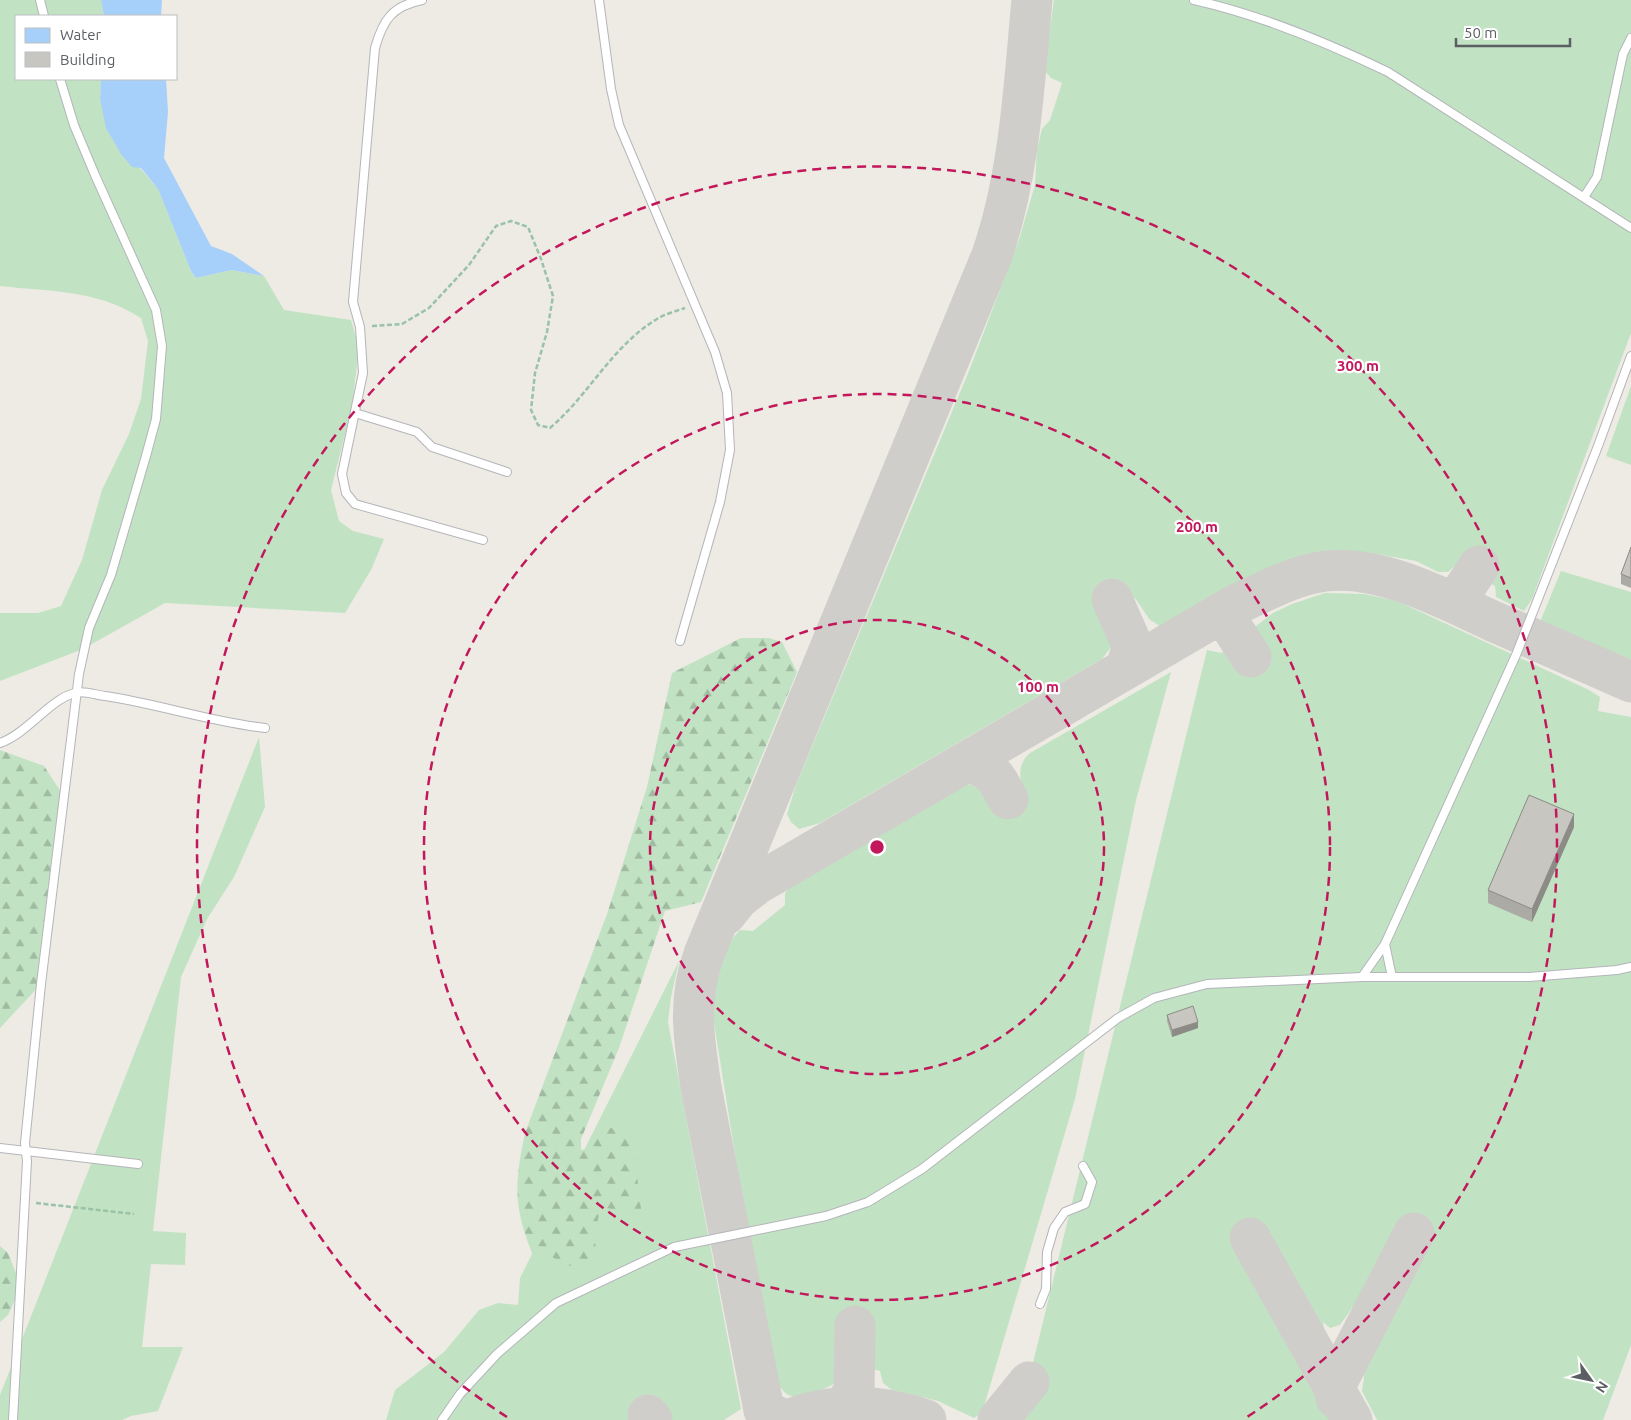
<svg xmlns="http://www.w3.org/2000/svg" width="1631" height="1420" font-family="Ubuntu,sans-serif">
<style>
.grass{fill:#c1e3c3}
.forest{fill:url(#forest-firs)}
.water{fill:#a6d0fa}
.lines{fill:none;stroke-linecap:round;stroke-linejoin:round}
.taxiway{stroke:#d0cecb;stroke-width:41}
.lane-casing{stroke:#b4b5ba;stroke-width:10}
.path{stroke:#99c2a7;stroke-width:2.5;stroke-dasharray:5 2.5;stroke-linecap:butt}
.lane{stroke:#fff;stroke-width:8}
.wall{fill:#acaaa5}
.shaded-wall{fill:#8c8b86}
.building{fill:#c8c6c0;stroke:#8c8b86}
.ring{fill:none;stroke:#c2185b;stroke-width:2.5;stroke-dasharray:9 6}
.centre{fill:#c2185b;stroke:#fff;stroke-width:2.5}
.ring-label{font-size:15px;text-anchor:middle;font-weight:bold;fill:#c2185b;stroke:#fff;stroke-width:4.5;stroke-linejoin:round;paint-order:stroke}
</style>
<defs>
<pattern id="forest-firs" width="22" height="20" patternUnits="userSpaceOnUse" patternTransform="scale(1.25)"><rect width="22" height="20" fill="#c1e3c3"/><path d="M5 1l3.5 6h-7zM16 11l3.5 6h-7z" fill="#a0bba2"/></pattern>
</defs>
<rect width="100%" height="100%" fill="#edebe3"/>
<g class="grass">
<path d="M0 0H101L104 16H16V79H101L100 99 140 168 158 189 191 271 196 278 231 270 264 276 284 310 351 320 359 348 352 406 331 490 339 521 353 531 384 539 371 570 345 613 165 603 83 649 0 681V613H38L61 606 82 560 102 490 129 434 141 399 148 341 141 318C95 289 52 292 0 286Z"/>
<path d="M1054 0H1631V333L1532 599 1524 611 1496 597 1495 586 1455 566 1448 572H1438L1416 561 1366 552 1308 555 1256 573 1172 623 1160 626 1150 620 1135 598 1100 618 1112 646 1102 659 820 823 799 829 791 822 787 814 796 785 969 371 1019 240 1035 185 1037 150 1042 129 1050 120 1062 83 1051 78 1044 70Z"/>
<path d="M1631 386V465L1606 456Z"/>
<path d="M1561 571 1631 592V660L1540 622Z"/>
<path d="M1325 593 1364 594 1397 601 1589 690 1600 697 1598 711 1631 717V1345L1603 1420H1377L1362 1391 1364 1378 1352 1308 1340 1325 1330 1328 1323 1322 1340 1420H1019L1207 650 1221 653 1273 613 1292 604Z"/>
<path d="M1171 672 1136 800 1075 1099 982 1413 974 1418 938 1401 892 1390 883 1383 880 1371 840 1362C839 1369 840 1376 836 1382 831 1388 799 1398 791 1396 784 1394 781 1388 778 1382L745 1217 712 1010C714 983 720 949 740 930L753 931 785 905V893L795 881 965 784C977 785 982 790 989 799L1021 781C1019 769 1021 761 1030 753Z"/>
<path d="M259 737 265 807 234 877 207 919 181 977 153 1231 186 1233 185 1265 151 1264 142 1347H183L158 1411 131 1416 122 1420H0V1395Z"/>
<path d="M679 961 671 997 668 1022 741 1409 724 1420H386L395 1390 444 1352 479 1310 498 1303 518 1305 520 1278Z"/>
</g>
<g class="forest">
<path d="M741 638H769L782 642 797 672 701 902 665 911 619 1048 581 1139V1150L591 1148 604 1126 632 1134 641 1209 627 1212 601 1207 594 1235 597 1257 570 1266 552 1257 537 1265C514 1211 513 1190 525 1133L607 914 647 787 672 673Z"/>
<path d="M0 750 44 766 63 795 41 984 0 1028Z"/>
<path d="M0 1246 8 1253 21 1286 8 1315 0 1322Z"/>
</g>
<g class="water">
<path d="M101 0H162L161 16H104Z"/>
<path d="M101 79H166L168 112 164 158 211 246 232 254 264 276 231 270 196 278 191 271 158 189 141 168 132 167 121 154 106 128 100 99Z"/>
</g>
<g class="lines">
<g class="taxiway">
<path d="M1452 597 1460 595 1479 566"/>
<path d="M1112 599 1133 647 1129 658"/>
<path d="M1220 621 1229 623 1251 657"/>
<path d="M974 764C994 769 999 783 1008 799"/>
<path d="M725 915 738 899 757 884 1237 604C1266 591 1294 575 1326 571 1381 564 1446 600 1495 622 1541 642 1586 662 1631 682"/>
<path d="M1250 1238 1352 1420"/>
<path d="M1336 1398 1337 1382 1414 1233"/>
<path d="M848 1400 854 1392 855 1326"/>
<path d="M648 1415 652 1420"/>
<path d="M782 1419 764 1410 701 1087C694 1039 687 1002 704 954L992 255C1020 173 1024 85 1032 0"/>
<path d="M788 1420C832 1402 882 1404 926 1420"/>
<path d="M998 1420 1029 1382"/>
</g>
<g class="lane-casing">
<g id="lane">
<path d="M40 0 44 16"/>
<path d="M422 0C392 6 383 20 375 48L353 302 360 327 363 373 342 474 346 493 355 504 483 540"/>
<path d="M599 0 611 89 619 125 715 352 727 393 730 450 720 502 680 641"/>
<path d="M1194 0C1261 15 1326 42 1388 72L1631 228"/>
<path d="M1584 197 1597 177 1623 54 1631 38"/>
<path d="M1631 356 1598 446 1516 655 1385 944 1392 977H1529L1617 970 1631 967"/>
<path d="M355 413 417 432 432 447 507 472"/>
<path d="M0 743C28 733 50 699 75 693 83 690 96 695 105 696 159 704 211 722 265 728"/>
<path d="M1385 944 1362 977H1392"/>
<path d="M0 1148 138 1164"/>
<path d="M1040 1304 1046 1289 1047 1252 1054 1228 1065 1212 1085 1204 1092 1182 1083 1166"/>
<path d="M13 1420 27 1161 25 1143 41 984 79 674 89 628 111 575 146 456 156 419 162 346 156 310 95 175 74 125 60 79"/>
<path d="M442 1420 460 1394 497 1354 556 1303 674 1247 826 1216 868 1202 922 1169 1118 1018 1154 998 1207 984 1362 977"/>
</g>
</g>
<g class="path">
<path d="M372 326 402 324 429 308 469 265 496 226 511 221 528 227 541 259 553 296 547 332 535 373 531 410 538 425 550 428C589 395 612 346 657 319 665 314 676 311 685 308"/>
<path d="M36 1203 134 1214"/>
</g>
<use href="#lane" class="lane"/>
</g>
<g class="wall">
<path d="M1631 547V588L1621 584V574Z"/>
<path d="M1574 827 1532 922 1488 903V890Z"/>
<path d="M1167 1015 1198 1028 1172 1037 1167 1021Z"/>
</g>
<g class="shaded-wall">
<path d="M1574 814V827L1532 922V909Z"/>
<path d="M1198 1022V1028L1172 1037V1030Z"/>
</g>
<g class="building">
<path d="M1631 547V578L1621 574Z"/>
<path d="M1529 795 1574 814 1532 909 1488 890Z"/>
<path d="M1193 1006 1198 1022 1172 1030 1167 1015Z"/>
</g>
<g class="ring">
<circle cx="877" cy="847" r="227"/>
<circle cx="877" cy="847" r="453"/>
<path d="M507 1417A680 680 0 1 1 1247 1417"/>
</g>
<circle cx="877" cy="847" r="8" class="centre"/>
<g class="ring-label">
<text x="1358" y="371">300 m</text>
<text x="1197" y="532">200 m</text>
<text x="1038" y="692">100 m</text>
</g>
<rect x="15" y="15" width="162" height="65" fill="#ffffff" stroke="#bdbfc1"/>
<rect x="25" y="28" width="25" height="15" fill="#a6d0fa" stroke="#bdbfc1"/>
<text x="60" y="40" font-size="15" fill="#5b5e63">Water</text>
<rect x="25" y="52" width="25" height="15" fill="#c8c6c0" stroke="#bdbfc1"/>
<text x="60" y="65" font-size="15" fill="#5b5e63">Building</text>
<g transform="translate(1591 1380) rotate(123)" stroke="#ffffff" stroke-width="4" paint-order="stroke">
<path d="M0-4L9 19L0 12L-9 19Z" fill="#5b5e63"/>
<text y="-8" font-size="14" font-weight="bold" text-anchor="middle" fill="#5b5e63">N</text>
</g>
<path d="M1456 38v8h114v-8" fill="none" stroke="#5b5e63" stroke-width="2.5"/>
<text x="1464" y="38" font-size="15" fill="#5b5e63" stroke="#ffffff" stroke-width="4" paint-order="stroke">50 m</text>
</svg>
